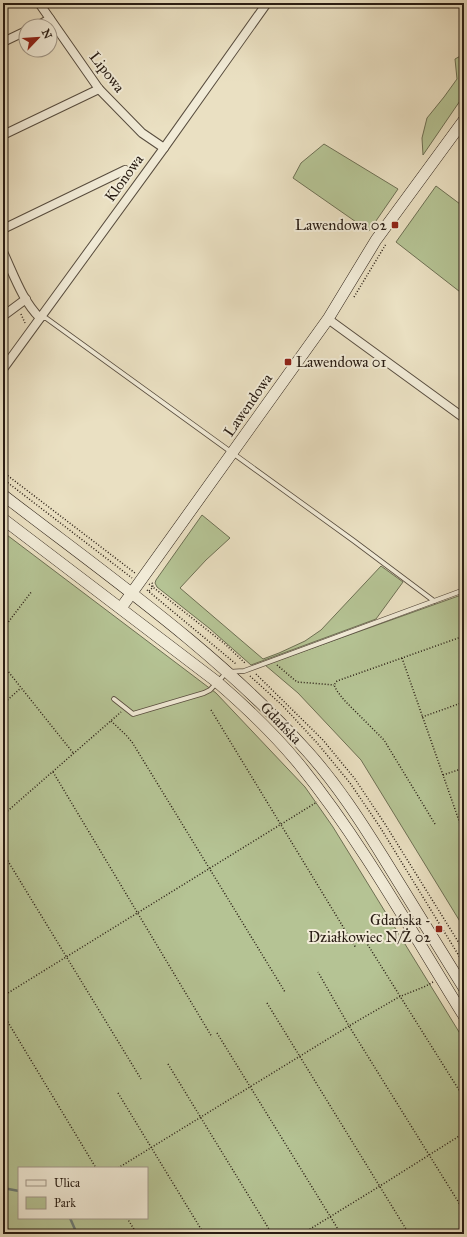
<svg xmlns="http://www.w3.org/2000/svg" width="467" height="1237" font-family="'IM FELL Great Primer',serif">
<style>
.green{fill:#b5c394;stroke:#6e7054;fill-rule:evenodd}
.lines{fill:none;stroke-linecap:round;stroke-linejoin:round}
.stream{stroke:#6c7c77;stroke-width:2.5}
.lane-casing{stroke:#584d3f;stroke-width:5.5}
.street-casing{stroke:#584d3f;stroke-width:10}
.secondary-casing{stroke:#281c13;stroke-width:12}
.path{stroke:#281c13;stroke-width:1.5;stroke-dasharray:1 2;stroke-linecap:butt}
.lane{stroke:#f1ebd7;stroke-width:4}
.street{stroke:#f1ebd7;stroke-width:8}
.secondary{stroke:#f1ebd7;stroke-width:11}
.poi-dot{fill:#8f2418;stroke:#f1ebd7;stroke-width:1.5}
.labels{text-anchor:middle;stroke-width:4;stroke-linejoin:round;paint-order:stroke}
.street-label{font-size:15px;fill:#281c13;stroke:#f1ebd7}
.poi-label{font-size:15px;fill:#281c13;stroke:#f1ebd7;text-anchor:end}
</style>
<rect width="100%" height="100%" fill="#eae0c2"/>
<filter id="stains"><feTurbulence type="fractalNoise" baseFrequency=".005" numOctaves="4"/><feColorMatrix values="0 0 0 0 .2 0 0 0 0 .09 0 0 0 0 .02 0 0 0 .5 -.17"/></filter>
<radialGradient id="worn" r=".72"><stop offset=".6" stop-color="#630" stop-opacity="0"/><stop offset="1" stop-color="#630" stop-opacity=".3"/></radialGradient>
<g class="green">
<path d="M464 54V95L423 155 422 138 427 118 444 97 457 79 455 59Z"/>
<path d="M324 144 398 189 369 231 293 178 301 163Z"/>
<path d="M436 186 464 207V295L396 242Z"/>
<path d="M202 515 230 538 206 560 180 588 263 659 279 653 305 641 321 630 381 566 403 582 376 619 251 665 209 628 157 587 155 583 156 580Z"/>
<path d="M3 532 216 693 305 787 333 827 464 1040V1234H3ZM19 1168H147V1218H19Z"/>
<path d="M464 594V928L361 760 298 693 265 665Z"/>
</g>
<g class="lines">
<g class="stream">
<path d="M3 1188 19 1191"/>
<path d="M70 1218 77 1234"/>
</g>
<g class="lane-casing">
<g id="lane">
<path d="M41 318H46L354 541 434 601"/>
<path d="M114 699 133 714 204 693 210 690 227 672 244 671 464 590"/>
</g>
</g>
<g class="street-casing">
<g id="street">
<path d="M39 3 99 89 142 133 164 148"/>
<path d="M37 26 50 19"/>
<path d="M3 42 26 31"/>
<path d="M3 135 99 89"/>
<path d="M3 229 125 170"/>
<path d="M3 252C14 275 22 300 40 318"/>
<path d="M3 316 26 299"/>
<path d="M328 319 464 418"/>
<path d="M3 369 164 148 267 3"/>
</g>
</g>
<g class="secondary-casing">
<g id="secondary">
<path d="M3 495C108 576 218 652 307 751 336 783 360 820 383 857 410 900 437 944 464 988"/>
<path d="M3 519 217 682C246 707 275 735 299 764 362 842 411 931 464 1016"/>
<path d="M121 608 328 319 376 240 464 120"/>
</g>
</g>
<g class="path">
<path d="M354 297 386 244"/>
<path d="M21 314 25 323"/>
<path d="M3 472 135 573"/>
<path d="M3 479 132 578"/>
<path d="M149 584 225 644 245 663"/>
<path d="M147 590 236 664"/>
<path d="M149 591 153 587 152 582"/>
<path d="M3 629 32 591"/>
<path d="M402 658 464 835"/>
<path d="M3 665 74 754"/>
<path d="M277 665 297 682 334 685"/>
<path d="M256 674 323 740 355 779 385 824 464 951"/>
<path d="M250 676 283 706 318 744 350 783 380 827 464 964"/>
<path d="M3 704 21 688"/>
<path d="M211 710 356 948"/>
<path d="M422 717 464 702"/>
<path d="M111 721 126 735 132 742 285 992"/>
<path d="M53 772 212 1037"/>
<path d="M443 775 464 768"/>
<path d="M3 815 121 712"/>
<path d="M435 824 384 740 344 700 337 691 334 685 337 681 464 636"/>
<path d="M3 853 141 1079"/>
<path d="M366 942 464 1098"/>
<path d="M433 982 426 986 399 997 349 1026 464 1211"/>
<path d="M3 996 317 802"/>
<path d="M267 1003 409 1234"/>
<path d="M3 1014 96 1168"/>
<path d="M217 1033 341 1234"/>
<path d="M168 1064 272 1234"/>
<path d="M118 1093 204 1234"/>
<path d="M118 1168 349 1026 318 972"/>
<path d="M127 1218 137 1234"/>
<path d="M302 1234 380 1186 464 1133"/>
</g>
<use href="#lane" class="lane"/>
<use href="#street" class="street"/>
<use href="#secondary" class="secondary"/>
</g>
<g class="poi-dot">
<rect x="391" y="221" width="8" height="8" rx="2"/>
<rect x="284" y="358" width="8" height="8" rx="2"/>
<rect x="435" y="925" width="8" height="8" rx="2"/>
</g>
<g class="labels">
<g class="street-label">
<text transform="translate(107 72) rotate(52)" y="5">Lipowa</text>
<text transform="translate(124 178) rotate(-54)" y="5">Klonowa</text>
<text transform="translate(248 405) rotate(-55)" y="5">Lawendowa</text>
<text transform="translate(281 723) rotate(46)" y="5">Gdańska</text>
</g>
<g class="poi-label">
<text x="387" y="230">Lawendowa 02</text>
<text x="296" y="367" text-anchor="start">Lawendowa 01</text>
<text x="431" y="925">Gdańska -<tspan x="431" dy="17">Działkowiec N/Ż 02</tspan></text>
</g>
</g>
<rect width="467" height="1237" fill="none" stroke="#eae0c2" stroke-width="16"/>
<rect x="4" y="4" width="459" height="1229" fill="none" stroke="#281c13" stroke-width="2"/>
<rect x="8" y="8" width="451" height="1221" fill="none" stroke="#281c13"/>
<rect x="18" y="1167" width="130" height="52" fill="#f1ebd7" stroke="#a19889"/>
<rect x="26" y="1180" width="20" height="6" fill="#f1ebd7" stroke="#a19889"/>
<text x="54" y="1187" font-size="12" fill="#281c13">Ulica</text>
<rect x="26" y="1197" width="20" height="12" fill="#b5c394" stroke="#a19889"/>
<text x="54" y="1207" font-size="12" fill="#281c13">Park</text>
<g transform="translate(38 38) rotate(65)"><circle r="19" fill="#f1ebd7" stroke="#a19889"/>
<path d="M0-3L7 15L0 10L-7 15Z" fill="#8f2418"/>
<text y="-6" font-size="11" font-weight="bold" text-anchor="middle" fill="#281c13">N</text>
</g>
<rect width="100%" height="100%" filter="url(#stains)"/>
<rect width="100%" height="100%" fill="url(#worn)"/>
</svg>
